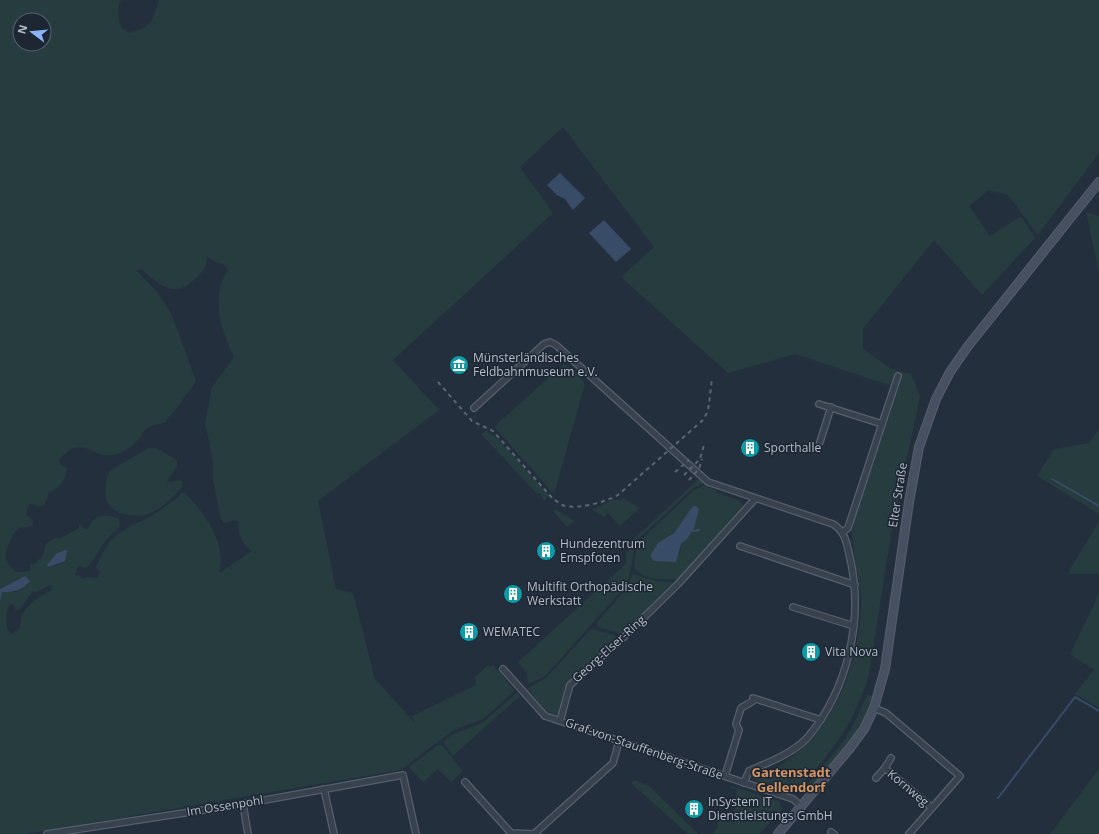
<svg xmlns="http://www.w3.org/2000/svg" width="1099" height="834" font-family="'Open Sans',sans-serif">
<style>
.green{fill:#263c3f;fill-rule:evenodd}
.water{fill:#394c67}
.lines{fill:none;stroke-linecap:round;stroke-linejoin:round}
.stream{stroke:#394c67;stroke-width:2}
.minor-casing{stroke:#565f6c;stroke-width:8}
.secondary-casing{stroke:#565f6c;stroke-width:10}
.minor{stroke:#38414e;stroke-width:5.5}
.secondary{stroke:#465061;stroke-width:8}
.rail{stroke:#5a6575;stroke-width:2;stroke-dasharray:4 4;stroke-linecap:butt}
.labels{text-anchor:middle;stroke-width:3;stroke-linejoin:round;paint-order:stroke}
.poi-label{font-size:12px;fill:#b4bcc9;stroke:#1d2633;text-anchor:start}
.street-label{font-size:12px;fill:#b4bcc9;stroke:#1d2633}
.neighbourhood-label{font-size:13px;font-weight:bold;fill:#d59563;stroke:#1d2633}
</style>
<rect width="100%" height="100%" fill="#242f3e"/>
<g class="green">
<path d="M0 0H122L119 3 118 14 121 28 129 33C154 26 151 22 159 0H1099V153L1038 235 1008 195 989 190 969 206 990 236 1021 216 1035 238 982 295 934 240 863 329V349L890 368 911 374 920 396 891 534 869 674C855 724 831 752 798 790L791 793 752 779 756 776C768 776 776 768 785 762 836 728 859 663 861 604 862 578 849 551 853 526L894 387 795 354 728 373 621 277 654 247 563 127 520 167 553 213 393 360 439 410 318 501 336 589 353 593 375 679 415 723 412 716 476 685 475 677 488 665 490 667 493 665 514 690 513 692 483 719 452 731 401 770 26 834H0V602L2 592H15L23 588 21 578 0 589ZM20 20H44V44H20ZM207 257 218 263 223 264 228 270C210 298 221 330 234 357L212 387 205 423 213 461V481L221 519 224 523 236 520 239 523C237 536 243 544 252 551L219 573C228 545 204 512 185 493H181C178 498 172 502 167 505 136 530 112 523 96 568L100 572 97 578 88 577 81 579 80 575 75 576 77 568 80 566 83 568 88 567 107 539 120 526 119 519C106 513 93 514 88 529H85L79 523V528L61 538H55L46 543 43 555 35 564H30V571L16 572C13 569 7 564 6 559 5 551 12 531 20 528 24 527 29 527 33 525V520L26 515 29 504H34L38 507 45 505 49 492C58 490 67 480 67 468L60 464 59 460C82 431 94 461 115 455 123 452 133 447 138 440 141 437 142 433 145 430 151 425 158 425 165 422 168 420 195 384 196 381L171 313 157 292 137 271 141 269C159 285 175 300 196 278 203 272 207 267 207 257ZM67 551 64 561 54 566 53 559 56 554ZM51 585 52 590C40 596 26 604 21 618 21 621 21 624 20 627L12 634 7 629C7 621 4 609 12 604L16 610H19L33 591 36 592Z"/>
<path d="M1086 212 1099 216V273Z"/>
<path d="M564 364 576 372 585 384 554 494 495 428 498 423Z"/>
<path d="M1099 429V514L1037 476 1054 449 1089 443Z"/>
<path d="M486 430 500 441 549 495 544 501 540 493 537 494 481 434Z"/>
<path d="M149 448H156L177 460V466L167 481 170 482 181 480 183 486C174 497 160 510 146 515 141 516 135 515 130 515 103 512 102 493 109 471Z"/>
<path d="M700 478 704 483 693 488 636 541 629 578 623 589 545 676 528 684 527 674 518 662 626 564V552L630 548 627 545Z"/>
<path d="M705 485 717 491V493L738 500 743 505 741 511 679 580C665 579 642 581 634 567L636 547 640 541 693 491ZM681 524 684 543 681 544 680 554 668 536 674 533Z"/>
<path d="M624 499 640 508 620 526 608 513 604 517 592 510 610 501Z"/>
<path d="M556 509 574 521 567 527 553 511Z"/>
<path d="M1099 522V574H1069L1070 569Z"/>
<path d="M633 574 657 581 672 582 674 584 622 634 598 627 597 622 623 593Z"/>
<path d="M1099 594V708L1075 694 1094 670 1070 654Z"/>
<path d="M591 629 615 635 617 639 568 683 557 716 548 712 527 689 528 688 547 677Z"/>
<path d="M517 693 520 696 453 756 444 743V741L451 735 482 723Z"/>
<path d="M867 695 873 696C861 734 834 761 809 791L801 793 843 742 856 719Z"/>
<path d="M438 745H442L463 771 451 782 438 769 423 782 409 767Z"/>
<path d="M1099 769V834H1050Z"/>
<path d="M634 780 649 786 698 834H688L631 783Z"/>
<path d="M731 786 779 801 782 809 760 834H712L718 827 717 817 735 820 734 812 737 790 730 788Z"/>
</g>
<g class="water">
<path d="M560 173 585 198 573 210 565 199 557 195 547 185Z"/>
<path d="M604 220 631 249 616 262 589 233Z"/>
<path d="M693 506H696L699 509 694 528 687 539 681 544 676 562 654 561 650 556 658 543 674 533Z"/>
<path d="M65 550 67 551 65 561 48 567 47 565 56 554Z"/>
<path d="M25 576 30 581C22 591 14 592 2 592L0 602V589Z"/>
</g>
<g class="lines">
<g class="stream">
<path d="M1052 479 1099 506"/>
<path d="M693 531 699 530"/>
<path d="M998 798 1075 697 1099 711"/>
</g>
<g class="minor-casing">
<g id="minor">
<path d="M819 404 882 424 848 528 843 532"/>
<path d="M474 408 544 344 550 342 556 345 708 482 833 524C846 532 847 545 850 558 864 619 848 690 807 738 792 754 769 762 749 771L744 783"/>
<path d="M882 424 898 376"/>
<path d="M820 442 831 407"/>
<path d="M740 546 855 585"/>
<path d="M793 607 854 626"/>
<path d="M503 669 545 716 793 799 802 807"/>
<path d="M874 708 886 713 960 776 909 834"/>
<path d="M560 721 570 685 624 637 679 583 755 499"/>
<path d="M885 768 891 758"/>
<path d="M725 776 739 730 736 724 741 708 753 701V698L821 720"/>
<path d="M876 778 885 768 932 808"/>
<path d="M465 782 511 833 534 834 613 763 619 741"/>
<path d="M324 789 334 834"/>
<path d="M243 804 248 834"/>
<path d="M831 832 834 834"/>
<path d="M47 834 243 804 403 775 416 834"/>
</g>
</g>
<g class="secondary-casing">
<path id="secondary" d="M778 834 850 748 864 729 874 708 885 669 909 502 919 447 936 399 950 372 968 346 1099 182"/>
</g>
<use href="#minor" class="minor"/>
<use href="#secondary" class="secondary"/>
<g class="rail">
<path d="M438 382 472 421 493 431 553 499C557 501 561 505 565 506 580 509 606 502 618 495L703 420 708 411 712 379"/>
<path d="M675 472 689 460"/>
<path d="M684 475 700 459 704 445"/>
<path d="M689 480 699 469 702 459"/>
</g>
</g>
<defs>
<g id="museum-disc" transform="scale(1)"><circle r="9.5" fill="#0f9aa8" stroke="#1d2633"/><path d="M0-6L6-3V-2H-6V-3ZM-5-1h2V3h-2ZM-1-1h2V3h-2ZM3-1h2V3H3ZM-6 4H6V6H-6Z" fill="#fff"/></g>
<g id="building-disc" transform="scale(1)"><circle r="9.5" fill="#0f9aa8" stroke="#1d2633"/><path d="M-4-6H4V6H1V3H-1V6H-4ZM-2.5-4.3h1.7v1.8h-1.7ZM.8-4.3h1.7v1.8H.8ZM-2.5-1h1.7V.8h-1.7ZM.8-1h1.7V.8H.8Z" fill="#fff"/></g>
</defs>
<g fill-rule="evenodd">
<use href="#museum-disc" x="459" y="365"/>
<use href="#building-disc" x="750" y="448"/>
<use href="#building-disc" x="546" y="551"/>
<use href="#building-disc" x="513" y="594"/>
<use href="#building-disc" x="469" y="632"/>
<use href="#building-disc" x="811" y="652"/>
<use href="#building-disc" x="694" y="809"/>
</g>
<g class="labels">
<g class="poi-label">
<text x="473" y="362">Münsterländisches<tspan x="473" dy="14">Feldbahnmuseum e.V.</tspan></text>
<text x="764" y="452">Sporthalle</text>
<text x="560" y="548">Hundezentrum<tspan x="560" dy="14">Emspfoten</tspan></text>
<text x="527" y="591">Multifit Orthopädische<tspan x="527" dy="14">Werkstatt</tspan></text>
<text x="483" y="636">WEMATEC</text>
<text x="825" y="656">Vita Nova</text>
<text x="708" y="806">InSystem IT<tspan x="708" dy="14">Dienstleistungs GmbH</tspan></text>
</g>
<g class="street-label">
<text transform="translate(898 495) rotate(-81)" y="4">Elter Straße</text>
<text transform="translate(609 649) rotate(-42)" y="4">Georg-Elser-Ring</text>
<text transform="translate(644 749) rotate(19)" y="4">Graf-von-Stauffenberg-Straße</text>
<text transform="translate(908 788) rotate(40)" y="4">Kornweg</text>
<text transform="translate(225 806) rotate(-9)" y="4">Im Ossenpohl</text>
</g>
<g class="neighbourhood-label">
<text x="791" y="777">Gartenstadt<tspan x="791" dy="15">Gellendorf</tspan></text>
</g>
</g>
<g transform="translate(32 32) rotate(286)"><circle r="19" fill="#1d2633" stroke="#59626f"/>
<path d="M0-3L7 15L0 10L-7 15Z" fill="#8ab4f8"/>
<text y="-6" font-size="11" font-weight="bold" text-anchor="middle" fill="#b4bcc9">N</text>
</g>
</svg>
